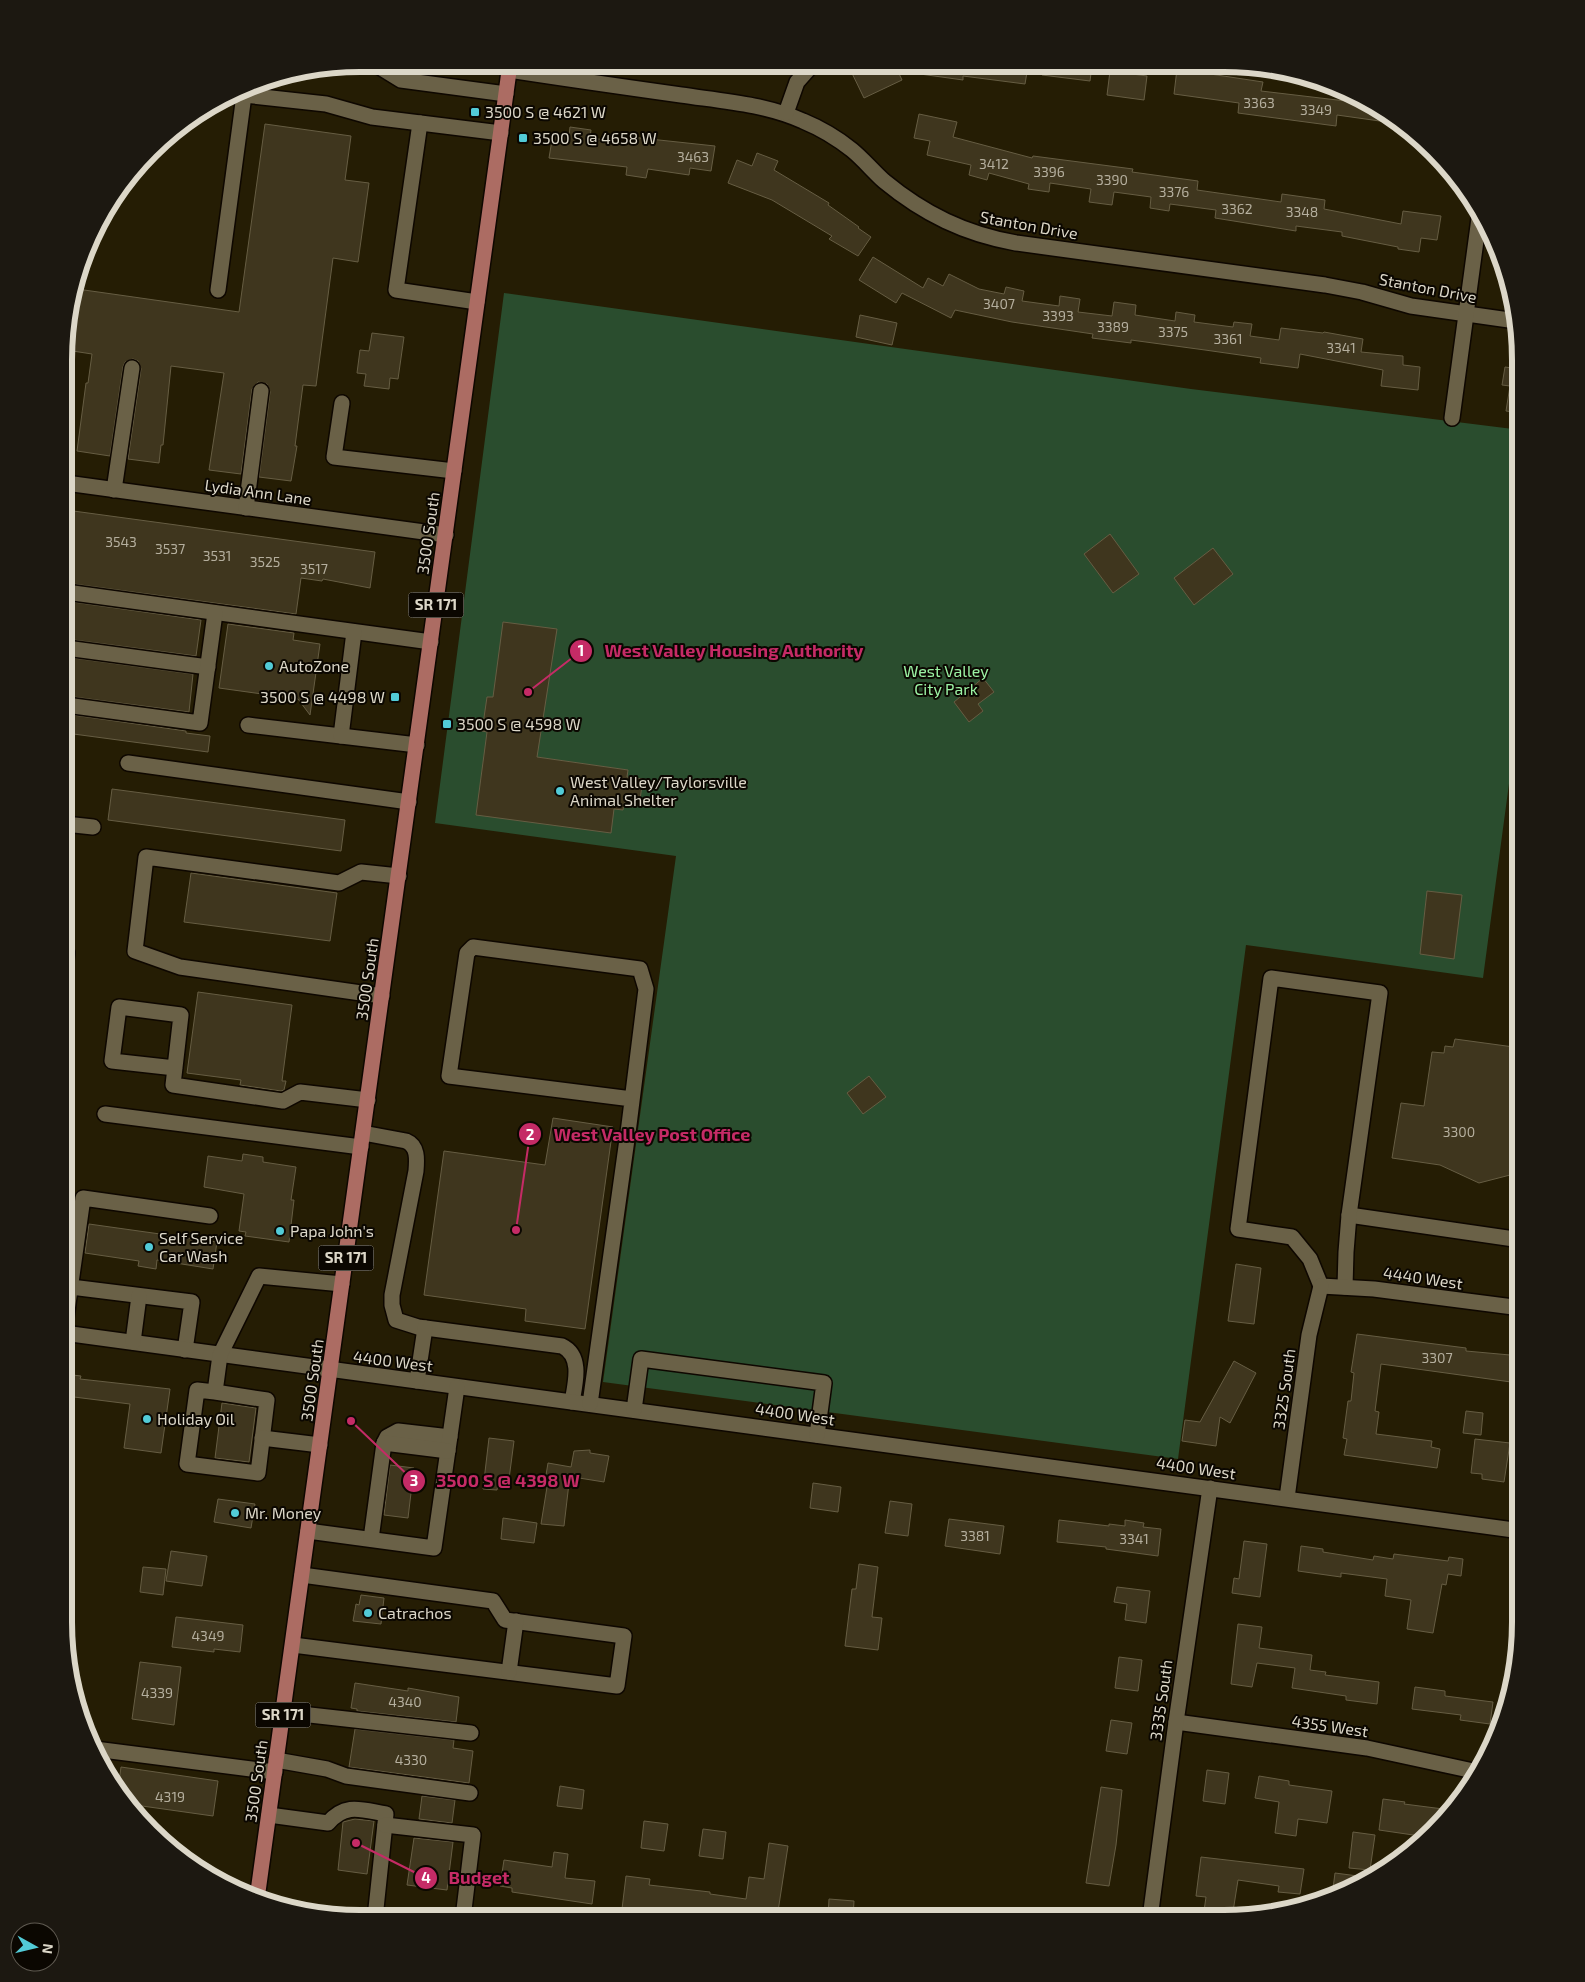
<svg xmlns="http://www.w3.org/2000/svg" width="1585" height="1982" font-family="'Exo 2',sans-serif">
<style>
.green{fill:#2a4d2e}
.building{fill:#3f361e;stroke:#665d43}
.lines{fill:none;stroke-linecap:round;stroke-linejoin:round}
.minor-casing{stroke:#0e0700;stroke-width:18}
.major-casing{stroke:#0e0700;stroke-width:18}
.minor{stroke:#6a6147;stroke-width:15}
.major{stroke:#ac6c63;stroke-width:15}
.poi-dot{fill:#52cbd7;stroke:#0b0701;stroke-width:2}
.labels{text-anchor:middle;stroke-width:4;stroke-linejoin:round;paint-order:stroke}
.number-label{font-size:14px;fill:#b5af9e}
.shield{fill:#0b0701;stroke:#9d998c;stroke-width:1}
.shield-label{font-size:15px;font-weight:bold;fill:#dcd7c8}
.poi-label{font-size:16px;fill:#dcd7c8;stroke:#0b0701;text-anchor:start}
.street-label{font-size:16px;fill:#dcd7c8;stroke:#0b0701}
.park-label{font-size:16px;fill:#9bf2a3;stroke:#0b0701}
.rim{fill:none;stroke:#dcd7c8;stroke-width:6}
.leader{fill:none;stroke:#c52b66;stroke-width:2}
.callout-dot{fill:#c52b66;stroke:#0b0701;stroke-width:2}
.mark-label{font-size:15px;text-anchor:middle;font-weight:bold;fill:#fff}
.callout-label{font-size:18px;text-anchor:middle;font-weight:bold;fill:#c52b66;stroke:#0b0701;stroke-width:4;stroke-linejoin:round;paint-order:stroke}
</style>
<rect width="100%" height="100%" fill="#251d04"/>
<path class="green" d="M504 293 1191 389 1521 430V694L1483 978 1246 945 1178 1459 603 1382 676 856 435 823Z"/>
<g class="building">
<path d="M848 65H895L902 80 864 98Z"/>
<path d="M920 65H956L1028 66 1025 84 963 76V80L920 74Z"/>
<path d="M1042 66H1092L1090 81 1042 75Z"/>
<path d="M1177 69 1263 82 1261 91 1371 104 1390 114 1401 124 1337 115 1336 126 1238 113 1239 103 1174 94Z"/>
<path d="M1110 71 1147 76 1144 100 1107 95Z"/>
<path d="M919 114 957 122 953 137 1032 158 1033 156 1133 169 1132 172 1198 181 1197 190 1281 202 1282 194 1325 200 1324 209 1401 224 1403 211 1441 216 1437 240 1421 238 1419 252 1398 249V247L1342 236V232L1296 226V231L1215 218 1216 210 1170 204 1169 211 1150 208 1151 197 1114 192 1112 205 1089 202 1091 189 1050 183 1049 192 1028 189 1029 184 989 173 987 180 969 175 971 165 927 155 930 141 914 138Z"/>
<path d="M265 124 351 136 345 180 369 183 358 262 333 258 316 386 303 385 295 446H297L291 481 259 477 270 392 267 384 258 382 252 389 241 474 209 470 224 373 171 366 163 445H161L159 463 128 459 141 369 138 361 133 359 125 362 123 367 110 456 77 451 86 383H88L92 354 66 350V321L77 289 239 312Z"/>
<path d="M570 127 591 130 590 138 630 143 631 137 715 146 711 171 690 168 689 175 648 169 646 178 626 175 627 167 549 158 553 134 569 136Z"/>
<path d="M757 153 778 161 774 170 829 203 828 205 859 227 858 228 871 237 858 256 829 239 832 236 772 200 728 183 737 160 752 166Z"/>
<path d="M873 257 923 288 928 278 943 286 949 274 979 289 1004 294 1006 287 1024 291 1022 301 1059 306 1060 296 1080 299 1078 312 1112 316 1114 302 1136 305 1135 315 1175 321 1176 312 1195 315 1194 322 1233 327 1234 322 1252 324 1250 336 1279 340 1281 328 1323 333 1324 332 1363 339 1361 352 1403 356V365L1420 367 1418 390 1381 386 1383 370 1300 354 1298 368 1260 363 1261 358 1205 350 1131 340V343L1092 338 1093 334 1012 322 955 310 951 318 902 293 896 303 859 280Z"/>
<path d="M860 315 897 323 892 345 856 337Z"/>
<path d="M372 333 404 337 398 379 390 378 389 389 364 386 366 374 357 373 360 350 369 351Z"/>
<path d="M1512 366H1521V413L1506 411 1510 386 1502 385 1505 367 1512 368Z"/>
<path d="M66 510 375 552 370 588 323 579 322 581 301 578 296 614 66 583Z"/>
<path d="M1110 534 1139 574 1113 593 1084 554Z"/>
<path d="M1213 548 1233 574 1194 605 1174 578Z"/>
<path d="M66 601 201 620 196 656 66 639Z"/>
<path d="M503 622 557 629 537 757 628 770 627 777 643 779 639 806 624 803 623 810 614 809 611 833 476 815 487 732 482 731 487 697H493Z"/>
<path d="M228 624 294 633 293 640 320 644 310 715 298 699 219 688Z"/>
<path d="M66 657 193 674 189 712 66 696Z"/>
<path d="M983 678 994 692 978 704 983 711 969 722 954 702Z"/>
<path d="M66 714 186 731V733L210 736 208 752 66 733Z"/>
<path d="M112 789 345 820 341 851 108 820Z"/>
<path d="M191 873 337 893 330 941 184 922Z"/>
<path d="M1427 891 1462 895 1454 959 1420 954Z"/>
<path d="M198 992 292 1005 282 1081H286L284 1090 281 1091 240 1085 241 1080 187 1073Z"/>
<path d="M1455 1039 1521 1048V1175L1514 1174 1479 1183 1440 1165 1392 1158 1401 1103 1424 1106 1432 1052 1444 1053 1445 1046 1453 1047Z"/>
<path d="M869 1076 886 1097 863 1114 847 1093Z"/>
<path d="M553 1118 613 1127 585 1329 525 1321 526 1309 424 1295 444 1151 545 1165Z"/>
<path d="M243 1154 263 1157V1162L296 1167 291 1200H294L289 1242 245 1236 246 1232 239 1231 244 1194 204 1187 208 1156 242 1161Z"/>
<path d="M89 1224 217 1242 213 1269 157 1260 156 1269 138 1266 139 1261 85 1253Z"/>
<path d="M1236 1264 1261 1268 1254 1324 1228 1321Z"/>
<path d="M1357 1334 1466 1348V1351L1521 1356V1381L1511 1380V1382L1381 1364 1375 1411 1379 1412 1376 1434 1432 1441 1431 1447 1440 1449 1437 1468 1344 1455 1347 1439 1343 1438 1348 1401H1351L1354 1373 1351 1372Z"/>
<path d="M1234 1361 1256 1373 1230 1423 1220 1417 1216 1446 1182 1441 1185 1420 1200 1422Z"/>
<path d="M64 1374 81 1376 80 1379 170 1389 161 1453 124 1448 130 1404 66 1396 67 1391H64Z"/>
<path d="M222 1403 256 1408 249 1462 215 1458Z"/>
<path d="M1466 1411 1483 1413 1481 1435 1463 1433Z"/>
<path d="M489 1438 514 1441 509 1479 499 1478 497 1490 483 1489Z"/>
<path d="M1475 1439 1510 1443 1504 1482 1482 1479V1474L1471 1473Z"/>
<path d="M590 1450V1453L609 1456 604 1482 579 1478 578 1485 569 1483 564 1526 541 1524 547 1487H544L548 1463 571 1467 574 1451Z"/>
<path d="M390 1465 414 1468 408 1518 384 1515Z"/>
<path d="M813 1483 841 1487 838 1512 810 1508Z"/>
<path d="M218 1499 255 1504 251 1528 214 1522Z"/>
<path d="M890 1501 912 1504 908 1536 885 1533Z"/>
<path d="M503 1518 537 1523 534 1543 501 1539Z"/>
<path d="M949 1519 1004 1526 1000 1554 945 1546Z"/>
<path d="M1059 1520 1109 1526V1524L1125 1526V1520L1144 1523 1143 1527 1161 1529 1158 1556 1106 1549V1547L1057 1542Z"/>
<path d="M1244 1541 1267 1544 1260 1597 1232 1593 1234 1578 1239 1579Z"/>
<path d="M1301 1546 1323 1549V1552L1373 1560 1374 1556 1393 1559 1394 1554 1448 1561 1449 1557 1463 1559 1461 1576 1448 1574 1446 1585 1442 1584 1433 1633 1407 1629 1411 1600 1385 1596 1387 1579 1341 1573V1577L1298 1571Z"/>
<path d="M171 1551 207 1556 202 1586 166 1581Z"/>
<path d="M859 1564 878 1567 872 1617 882 1618 878 1650 845 1646 852 1589H856Z"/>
<path d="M143 1567 166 1569 163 1595 140 1592Z"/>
<path d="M1117 1587 1150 1591 1146 1623 1125 1620 1127 1604 1114 1602Z"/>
<path d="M361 1595 384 1598 381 1624 353 1621 356 1604 359 1605Z"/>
<path d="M176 1617 243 1625 240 1652 214 1649V1652L172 1647Z"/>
<path d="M1238 1624 1262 1627 1259 1648 1312 1655 1310 1670 1326 1672 1325 1675 1379 1682 1377 1704 1346 1700V1696L1292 1688 1295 1668 1257 1663 1252 1687 1231 1684Z"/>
<path d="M1119 1657 1142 1660 1138 1691 1115 1688Z"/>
<path d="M140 1662 181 1667 174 1725 132 1719Z"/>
<path d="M355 1683 408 1691V1688L459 1697 456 1722 357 1711V1709L351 1708Z"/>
<path d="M1415 1687 1445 1691V1696L1493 1702 1490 1724 1460 1720 1461 1715 1412 1709Z"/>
<path d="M1111 1720 1132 1723 1127 1754 1106 1751Z"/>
<path d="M355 1729 454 1740 453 1748 473 1751 469 1783 349 1767Z"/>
<path d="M121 1767 218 1781 213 1816 128 1804 118 1790Z"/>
<path d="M1207 1770 1229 1773 1225 1804 1203 1801Z"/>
<path d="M1259 1776 1289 1781V1785L1332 1791 1327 1823 1298 1819 1296 1836 1275 1833 1279 1802 1255 1798Z"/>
<path d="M560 1786 584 1790 582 1809 557 1806Z"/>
<path d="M1101 1787 1122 1790 1116 1845 1109 1886 1086 1883Z"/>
<path d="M422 1796 455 1800 452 1823 419 1819Z"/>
<path d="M1383 1799 1405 1802 1404 1804 1451 1810 1427 1837 1379 1830Z"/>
<path d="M355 1819 374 1821 367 1874 338 1870 343 1822Z"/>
<path d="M644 1821 668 1824 664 1851 641 1848Z"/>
<path d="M703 1829 726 1832 723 1859 699 1856Z"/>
<path d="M1353 1832 1375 1835 1370 1870 1349 1868Z"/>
<path d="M414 1838 453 1842 447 1890 407 1885Z"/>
<path d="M769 1843 788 1846 777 1918H677V1916L622 1909 626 1876 650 1879 649 1885 710 1892V1894L746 1899 749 1877 764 1879Z"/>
<path d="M554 1852 568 1854 565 1878 595 1881 592 1904 512 1892V1888L500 1886 504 1860 552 1867Z"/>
<path d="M1201 1857 1304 1869 1300 1894 1278 1892 1279 1886 1238 1880 1232 1918H1203L1206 1897 1196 1896Z"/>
<path d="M1335 1873 1373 1878 1332 1896Z"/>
<path d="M829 1899 854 1901 853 1918H828Z"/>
</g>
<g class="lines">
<g class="minor-casing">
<g id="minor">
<path d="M375 64 401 80 506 94"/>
<path d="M509 70C567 79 624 87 681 95 722 101 765 104 803 121 820 128 837 138 852 150 863 159 873 171 884 181 924 214 965 234 1016 243L1325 285 1362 292 1411 306 1516 321"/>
<path d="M786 113 797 82 812 65"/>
<path d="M420 123 396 290 477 302"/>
<path d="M218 290 244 95 326 104 372 117 501 133"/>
<path d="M342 403 334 457 454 471"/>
<path d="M1452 418 1480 211"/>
<path d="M66 483 446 535"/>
<path d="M114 490 132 368"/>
<path d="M246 508 261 391"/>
<path d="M66 592 431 642"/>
<path d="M66 648 208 667"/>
<path d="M66 705 200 723 215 613"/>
<path d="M248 725 341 736 354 632"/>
<path d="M341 736 417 745"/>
<path d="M128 763 409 802"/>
<path d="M65 824 93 827"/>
<path d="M65 967 67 953H65"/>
<path d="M382 996 180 967 135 951 146 857 339 883 361 872 399 876"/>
<path d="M175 1068 112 1061 119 1007 181 1015 173 1085 283 1101 300 1092 368 1100"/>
<path d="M105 1114 361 1147"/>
<path d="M363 1133 406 1141C418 1146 417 1159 416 1171L392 1295V1305L396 1320 418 1327 562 1346C583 1356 575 1384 572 1402"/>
<path d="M1349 1215 1521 1240"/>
<path d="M1321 1286 1310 1259 1292 1237 1238 1229 1271 978 1380 993 1349 1215 1346 1252 1345 1287"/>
<path d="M1321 1286 1374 1289 1521 1308"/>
<path d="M71 1287 192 1302 185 1350"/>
<path d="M64 1332 83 1198 210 1216"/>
<path d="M64 1333 1521 1531"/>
<path d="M133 1342 139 1296"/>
<path d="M417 1381 425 1328"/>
<path d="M215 1392 197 1390 187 1464 258 1473 267 1400 215 1392 220 1355 259 1276 342 1284"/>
<path d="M590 1404 629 1125 646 989 640 969 473 947 467 953 449 1076 632 1099"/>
<path d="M634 1410 641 1359 824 1383 817 1435"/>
<path d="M262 1438 320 1445"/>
<path d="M384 1443 387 1437 398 1431 450 1437"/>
<path d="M1287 1498 1309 1335 1321 1286"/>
<path d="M308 1531 434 1548 457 1387"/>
<path d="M371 1539 384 1443 448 1451"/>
<path d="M293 1645 617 1686 624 1636 505 1620 493 1601 302 1575"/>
<path d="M509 1672 516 1621"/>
<path d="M283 1712 471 1733"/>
<path d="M1176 1722 1367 1748 1478 1772"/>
<path d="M95 1749 275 1772"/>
<path d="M276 1760 327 1769 346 1776 470 1793"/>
<path d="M269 1815 328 1823C346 1802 362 1810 386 1814L375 1918"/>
<path d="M385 1825 473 1835 463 1918"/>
<path d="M1150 1918 1176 1722 1210 1488"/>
</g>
</g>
<g class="major-casing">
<path id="major" d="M257 1899 510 64"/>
</g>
<use href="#minor" class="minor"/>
<use href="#major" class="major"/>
</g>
<g class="poi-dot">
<rect x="470" y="107" width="10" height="10" rx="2.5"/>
<rect x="518" y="133" width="10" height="10" rx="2.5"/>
<circle cx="269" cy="666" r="5"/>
<rect x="390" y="692" width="10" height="10" rx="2.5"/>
<rect x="442" y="719" width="10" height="10" rx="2.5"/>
<circle cx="560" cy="791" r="5"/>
<circle cx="280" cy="1231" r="5"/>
<circle cx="149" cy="1247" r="5"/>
<circle cx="147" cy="1419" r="5"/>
<circle cx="235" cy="1513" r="5"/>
<circle cx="368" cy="1613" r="5"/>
</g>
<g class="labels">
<g class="number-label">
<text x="1259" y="108">3363</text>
<text x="1316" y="115">3349</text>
<text x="693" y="162">3463</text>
<text x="994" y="169">3412</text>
<text x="1049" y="177">3396</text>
<text x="1112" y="185">3390</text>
<text x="1174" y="197">3376</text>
<text x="1237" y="214">3362</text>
<text x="1302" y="217">3348</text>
<text x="999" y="309">3407</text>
<text x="1058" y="321">3393</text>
<text x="1113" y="332">3389</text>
<text x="1173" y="337">3375</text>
<text x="1228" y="344">3361</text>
<text x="1341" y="353">3341</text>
<text x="121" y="547">3543</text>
<text x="170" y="554">3537</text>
<text x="217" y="561">3531</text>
<text x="265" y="567">3525</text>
<text x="314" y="574">3517</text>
<text x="1459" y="1137">3300</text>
<text x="1437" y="1363">3307</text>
<text x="975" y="1541">3381</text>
<text x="1134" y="1544">3341</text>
<text x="208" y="1641">4349</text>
<text x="157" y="1698">4339</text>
<text x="405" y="1707">4340</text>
<text x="411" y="1765">4330</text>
<text x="170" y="1802">4319</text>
</g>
<g class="shield">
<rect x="408.5" y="592.5" width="55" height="25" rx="4"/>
<rect x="318.5" y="1245.5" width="55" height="25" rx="4"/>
<rect x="255.5" y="1702.5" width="55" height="25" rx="4"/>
</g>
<g class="shield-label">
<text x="436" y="610">SR 171</text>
<text x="346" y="1263">SR 171</text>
<text x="283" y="1720">SR 171</text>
</g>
<g class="poi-label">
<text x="485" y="118">3500 S @ 4621 W</text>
<text x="533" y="144">3500 S @ 4658 W</text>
<text x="279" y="672">AutoZone</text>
<text x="385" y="703" text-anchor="end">3500 S @ 4498 W</text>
<text x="457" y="730">3500 S @ 4598 W</text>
<text x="570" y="788">West Valley/Taylorsville<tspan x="570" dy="18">Animal Shelter</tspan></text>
<text x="290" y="1237">Papa John's</text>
<text x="159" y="1244">Self Service<tspan x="159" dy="18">Car Wash</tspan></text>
<text x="157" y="1425">Holiday Oil</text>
<text x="245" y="1519">Mr. Money</text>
<text x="378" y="1619">Catrachos</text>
</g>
<g class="street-label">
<text transform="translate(1029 225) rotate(10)" y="6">Stanton Drive</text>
<text transform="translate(1428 288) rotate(11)" y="6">Stanton Drive</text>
<text transform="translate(258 492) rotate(8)" y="6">Lydia Ann Lane</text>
<text transform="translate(428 533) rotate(-82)" y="6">3500 South</text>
<text transform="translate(367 979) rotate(-82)" y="6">3500 South</text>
<text transform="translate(1423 1278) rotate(8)" y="6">4440 West</text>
<text transform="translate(393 1361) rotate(7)" y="6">4400 West</text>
<text transform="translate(312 1380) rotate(-82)" y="6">3500 South</text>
<text transform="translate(1284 1389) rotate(-82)" y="6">3325 South</text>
<text transform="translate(795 1414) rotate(8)" y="6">4400 West</text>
<text transform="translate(1196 1468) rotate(8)" y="6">4400 West</text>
<text transform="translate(1161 1700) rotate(-82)" y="6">3335 South</text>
<text transform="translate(1330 1726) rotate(8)" y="6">4355 West</text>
<text transform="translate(256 1781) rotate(-82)" y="6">3500 South</text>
</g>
<g class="park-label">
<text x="946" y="677">West Valley<tspan x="946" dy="18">City Park</tspan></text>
</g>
</g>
<path d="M0 0H1585V1982H0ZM360 72H1224A288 288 0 0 1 1512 360V1622A288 288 0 0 1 1224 1910H360A288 288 0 0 1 72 1622V360A288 288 0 0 1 360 72Z" fill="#1c1811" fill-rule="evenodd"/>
<path class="rim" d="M360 72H1224A288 288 0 0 1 1512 360V1622A288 288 0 0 1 1224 1910H360A288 288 0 0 1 72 1622V360A288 288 0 0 1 360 72Z"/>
<path class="leader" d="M528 692L581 651M516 1230L530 1134M351 1421L414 1481M356 1843L426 1878"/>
<g class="callout-dot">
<circle cx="528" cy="692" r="5"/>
<circle cx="516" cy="1230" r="5"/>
<circle cx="351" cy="1421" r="5"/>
<circle cx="356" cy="1843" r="5"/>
<circle cx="581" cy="651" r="12"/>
<circle cx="530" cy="1134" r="12"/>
<circle cx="414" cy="1481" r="12"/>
<circle cx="426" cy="1878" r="12"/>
</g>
<g class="mark-label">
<text x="581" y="656">1</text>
<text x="530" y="1140">2</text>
<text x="414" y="1486">3</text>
<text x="426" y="1883">4</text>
</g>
<g class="callout-label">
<text x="734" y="657">West Valley Housing Authority</text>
<text x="652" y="1141">West Valley Post Office</text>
<text x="508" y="1487">3500 S @ 4398 W</text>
<text x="479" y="1884">Budget</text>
</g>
<g transform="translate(35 1947) rotate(98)"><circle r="24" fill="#0b0701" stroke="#5f5a51"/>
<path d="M0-4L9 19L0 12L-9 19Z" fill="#52cbd7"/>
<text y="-8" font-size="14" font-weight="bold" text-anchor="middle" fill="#dcd7c8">N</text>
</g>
</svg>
